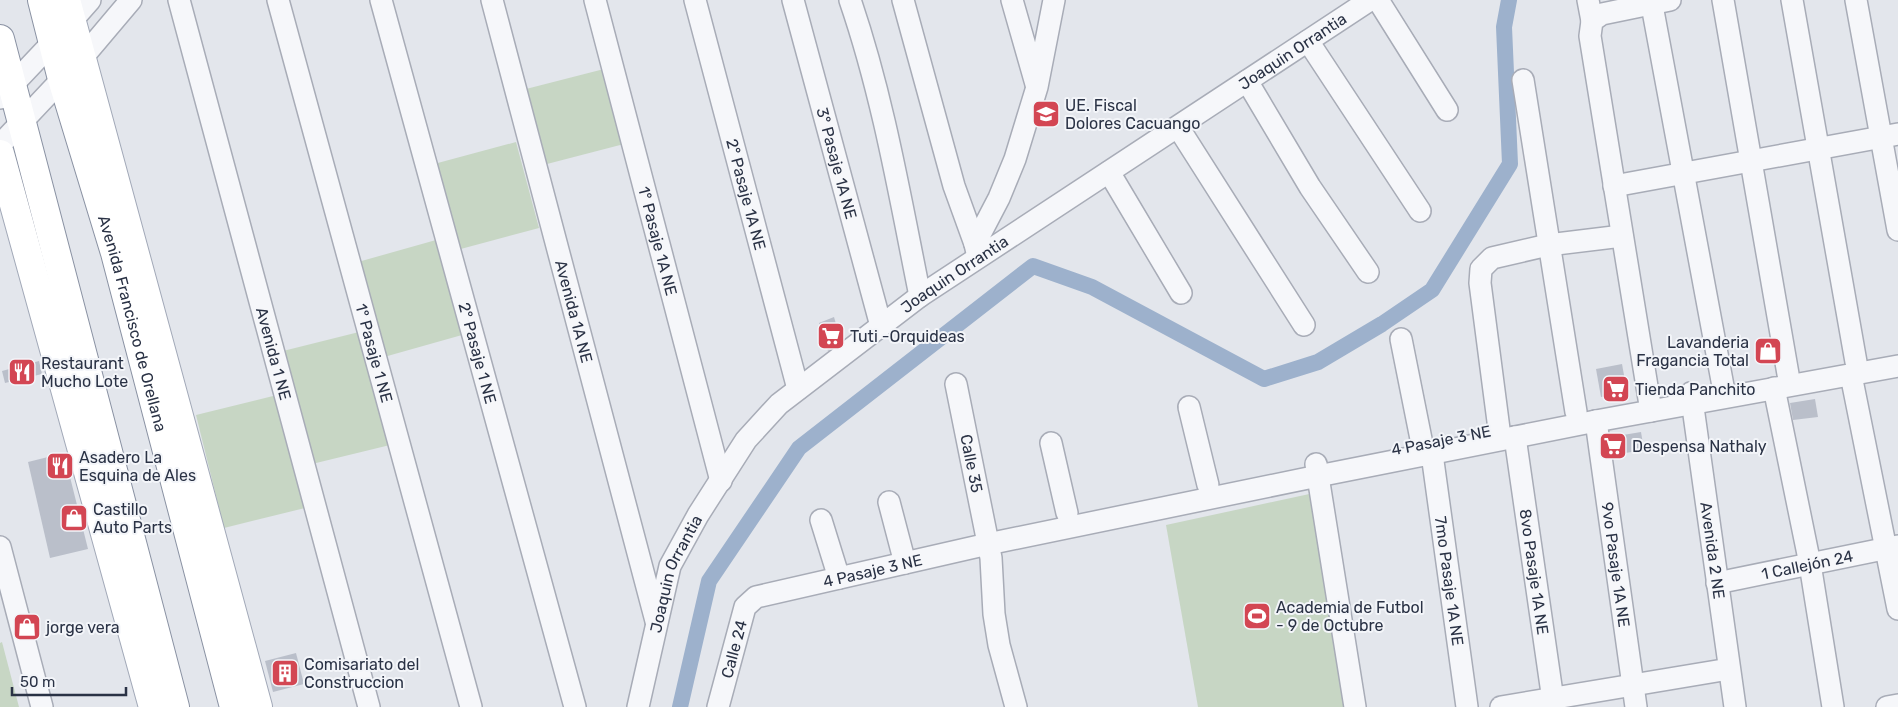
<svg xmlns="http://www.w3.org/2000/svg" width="1898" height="707" font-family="Rubik,sans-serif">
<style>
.green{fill:#c7d6c4}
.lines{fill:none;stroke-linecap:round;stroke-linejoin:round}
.canal{stroke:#9db1cc;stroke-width:16}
.building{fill:#babfca}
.minor-casing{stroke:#a8acb7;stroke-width:24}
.major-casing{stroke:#a2a9b8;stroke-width:30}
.highway-casing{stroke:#8a92a3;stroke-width:30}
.minor{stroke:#f6f7fa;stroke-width:21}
.major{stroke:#fff;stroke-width:28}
.highway{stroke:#fff;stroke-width:28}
.labels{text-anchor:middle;stroke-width:4;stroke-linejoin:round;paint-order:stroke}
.street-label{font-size:16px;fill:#2a3245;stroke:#f3f5f9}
.poi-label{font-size:16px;fill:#2a3245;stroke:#f3f5f9;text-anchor:start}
</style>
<rect width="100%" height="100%" fill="#e3e6ec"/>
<g class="green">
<path d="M604 69 624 144 547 164 526 89Z"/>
<path d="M516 142 539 228 457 250 434 164Z"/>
<path d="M436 240 462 335 384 357 358 262Z"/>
<path d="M359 332 390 445 312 464 283 351Z"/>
<path d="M277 395 305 508 224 528 196 415Z"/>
<path d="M1314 493 1347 707H1198L1166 525Z"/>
<path d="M2 642 19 707H0V643Z"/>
</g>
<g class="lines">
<path class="canal" d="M680 707 709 581 799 448 1033 266 1092 287 1264 379 1318 362 1382 324 1432 290 1510 164 1504 27 1509 0"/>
</g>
<g class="building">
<path d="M834 317 841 341 828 351 819 323Z"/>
<path d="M1769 340 1773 362 1764 364 1760 341Z"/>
<path d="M39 361 42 374 5 383 2 371Z"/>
<path d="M1622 364 1627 392 1601 397 1596 369Z"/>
<path d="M1815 399 1818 417 1793 420 1790 403Z"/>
<path d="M1641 432 1644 450 1613 455 1611 437Z"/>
<path d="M64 453 88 549 50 558 28 462Z"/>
<path d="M296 653 304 684 273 692 265 661Z"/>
</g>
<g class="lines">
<g class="minor-casing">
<g id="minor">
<path id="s1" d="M179 0 369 707"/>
<path id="s2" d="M278 0 471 707"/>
<path id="s3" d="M381 0 575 707"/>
<path id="s4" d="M492 0 656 621"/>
<path id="s5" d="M595 0 721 481"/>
<path id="s6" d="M695 0 798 389"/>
<path id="s7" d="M793 0 881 326"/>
<path d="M850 0C883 96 900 197 920 296"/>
<path d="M903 0 954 186 975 244"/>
<path d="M1012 0 1036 84"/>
<path d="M1378 0 1447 110"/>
<path d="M1588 0 1592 21"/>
<path d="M1651 0 1723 386"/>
<path d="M1723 0 1788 374"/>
<path d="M1792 0 1856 362"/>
<path d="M1856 0 1898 230"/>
<path d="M1308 41 1420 211"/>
<path d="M1523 80C1540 191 1559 301 1576 412"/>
<path d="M1247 81 1310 187 1368 272"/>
<path d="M0 98 53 42 90 0"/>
<path d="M1178 127 1304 325"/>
<path d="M0 145 82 58 131 0"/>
<path d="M1109 172 1181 293"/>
<path d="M1614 186 1898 134"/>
<path d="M978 257 975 244 999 198 1015 159 1037 87 1054 0"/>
<path d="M1401 339 1422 444"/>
<path d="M1851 375 1898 609"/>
<path id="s8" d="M956 384 991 558 994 614 999 645 1016 707"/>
<path d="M1774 388 1810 564 1833 707"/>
<path id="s9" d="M1691 393 1735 707"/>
<path d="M1189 407 1208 485"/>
<path d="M1651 411 1590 36 1592 21 1602 14 1670 0"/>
<path id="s10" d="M1596 421 1636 707"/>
<path d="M1499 429 1480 283 1481 269 1492 258 1548 245 1622 236"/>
<path id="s11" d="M1515 437 1554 707"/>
<path d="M1051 443 1067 513"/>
<path id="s12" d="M1432 454 1467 707"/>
<path d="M1316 464 1355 707"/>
<path d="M889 502 905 563"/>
<path d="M821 520 839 578"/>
<path d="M0 547 42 707"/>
<path id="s13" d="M1717 583 1898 546"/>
<path id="s14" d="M638 707 670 566 698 515 746 440 779 404 920 296 1370 0"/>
<path id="s15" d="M718 707 745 607 756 597 988 544 1318 476 1596 421 1898 366"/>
<path d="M1501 707 1729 669"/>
<path d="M1887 707 1898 705"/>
</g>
</g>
<g class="major-casing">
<g id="major">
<path d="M66 0 258 707"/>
<path d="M0 154 153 707"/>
</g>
</g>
<g class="highway-casing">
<g id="highway">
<path id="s16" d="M42 0 62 79 115 253 234 707"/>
<path d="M0 39 175 707"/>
</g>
</g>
<use href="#minor" class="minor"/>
<use href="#major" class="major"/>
<use href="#highway" class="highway"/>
</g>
<defs>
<g id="school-square" transform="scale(1.4375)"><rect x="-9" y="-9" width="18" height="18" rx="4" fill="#d34653" stroke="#f3f5f9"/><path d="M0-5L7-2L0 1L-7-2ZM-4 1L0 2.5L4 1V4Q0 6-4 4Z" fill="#fff"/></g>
<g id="supermarket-square" transform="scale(1.4375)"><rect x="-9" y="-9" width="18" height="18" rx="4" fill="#d34653" stroke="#f3f5f9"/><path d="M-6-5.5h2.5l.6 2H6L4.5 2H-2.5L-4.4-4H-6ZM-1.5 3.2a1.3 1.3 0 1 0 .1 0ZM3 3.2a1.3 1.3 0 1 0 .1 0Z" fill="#fff"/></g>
<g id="shop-square" transform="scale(1.4375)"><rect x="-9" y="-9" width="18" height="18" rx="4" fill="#d34653" stroke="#f3f5f9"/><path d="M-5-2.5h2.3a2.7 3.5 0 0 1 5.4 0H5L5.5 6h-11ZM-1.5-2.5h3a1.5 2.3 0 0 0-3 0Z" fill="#fff"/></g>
<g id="restaurant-square" transform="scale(1.4375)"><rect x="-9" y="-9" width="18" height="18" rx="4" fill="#d34653" stroke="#f3f5f9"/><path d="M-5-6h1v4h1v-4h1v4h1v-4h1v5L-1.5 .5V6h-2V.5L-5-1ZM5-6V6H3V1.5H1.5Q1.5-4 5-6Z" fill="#fff"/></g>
<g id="stadium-square" transform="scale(1.4375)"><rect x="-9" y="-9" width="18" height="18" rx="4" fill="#d34653" stroke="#f3f5f9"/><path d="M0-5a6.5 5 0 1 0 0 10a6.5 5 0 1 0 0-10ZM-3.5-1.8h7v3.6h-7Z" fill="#fff"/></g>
<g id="building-square" transform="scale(1.4375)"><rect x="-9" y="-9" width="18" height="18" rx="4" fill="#d34653" stroke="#f3f5f9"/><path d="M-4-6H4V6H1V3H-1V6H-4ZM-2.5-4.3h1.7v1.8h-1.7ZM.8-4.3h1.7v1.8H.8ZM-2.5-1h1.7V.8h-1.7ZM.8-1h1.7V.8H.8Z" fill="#fff"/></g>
</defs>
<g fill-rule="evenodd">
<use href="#school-square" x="1046" y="114"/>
<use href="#supermarket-square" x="831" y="336"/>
<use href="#shop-square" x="1768" y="351"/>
<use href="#restaurant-square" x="22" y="372"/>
<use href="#supermarket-square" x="1616" y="389"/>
<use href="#supermarket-square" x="1613" y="446"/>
<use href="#restaurant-square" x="60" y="466"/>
<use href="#shop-square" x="74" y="518"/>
<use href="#stadium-square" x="1257" y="616"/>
<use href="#shop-square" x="27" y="627"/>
<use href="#building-square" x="285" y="673"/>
</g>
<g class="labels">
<g class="street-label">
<text dy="6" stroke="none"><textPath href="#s14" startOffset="964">Joaquin Orrantia</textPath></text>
<text dy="6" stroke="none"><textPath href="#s7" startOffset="169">3° Pasaje 1A NE</textPath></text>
<text dy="6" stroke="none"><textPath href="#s6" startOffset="201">2° Pasaje 1A NE</textPath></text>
<text dy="6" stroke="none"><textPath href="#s5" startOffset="249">1° Pasaje 1A NE</textPath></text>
<text dy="6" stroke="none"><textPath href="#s14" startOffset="559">Joaquin Orrantia</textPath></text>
<text dy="6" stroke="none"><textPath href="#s4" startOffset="322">Avenida 1A NE</textPath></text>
<text dy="6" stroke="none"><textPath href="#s16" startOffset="336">Avenida Francisco de Orellana</textPath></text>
<text dy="6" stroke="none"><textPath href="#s2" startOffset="366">1° Pasaje 1 NE</textPath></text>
<text dy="6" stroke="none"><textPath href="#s1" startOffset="366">Avenida 1 NE</textPath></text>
<text dy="6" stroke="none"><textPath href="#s3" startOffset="366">2° Pasaje 1 NE</textPath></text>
<text transform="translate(1441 440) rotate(-11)" y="6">4 Pasaje 3 NE</text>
<text dy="6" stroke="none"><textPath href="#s8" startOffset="81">Calle 35</textPath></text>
<text dy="6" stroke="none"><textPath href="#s9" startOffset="159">Avenida 2 NE</textPath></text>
<text dy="6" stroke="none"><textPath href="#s10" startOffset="145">9vo Pasaje 1A NE</textPath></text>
<text dy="6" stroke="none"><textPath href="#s13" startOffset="92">1 Callejón 24</textPath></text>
<text dy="6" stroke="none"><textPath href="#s15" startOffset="238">4 Pasaje 3 NE</textPath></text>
<text dy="6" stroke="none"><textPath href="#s11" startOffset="136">8vo Pasaje 1A NE</textPath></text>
<text dy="6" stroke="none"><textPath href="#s14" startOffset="139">Joaquin Orrantia</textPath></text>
<text dy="6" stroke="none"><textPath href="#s12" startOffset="128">7mo Pasaje 1A NE</textPath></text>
<text dy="6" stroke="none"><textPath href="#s15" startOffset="60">Calle 24</textPath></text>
</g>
<g class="poi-label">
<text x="1065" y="111">UE. Fiscal<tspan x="1065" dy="18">Dolores Cacuango</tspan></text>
<text x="850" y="342">Tuti -Orquideas</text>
<text x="1749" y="348" text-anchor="end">Lavanderia<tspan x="1749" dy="18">Fragancia Total</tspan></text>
<text x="41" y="369">Restaurant<tspan x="41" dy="18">Mucho Lote</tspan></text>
<text x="1635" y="395">Tienda Panchito</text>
<text x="1632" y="452">Despensa Nathaly</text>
<text x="79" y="463">Asadero La<tspan x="79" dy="18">Esquina de Ales</tspan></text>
<text x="93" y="515">Castillo<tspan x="93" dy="18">Auto Parts</tspan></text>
<text x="1276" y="613">Academia de Futbol<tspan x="1276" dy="18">- 9 de Octubre</tspan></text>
<text x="46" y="633">jorge vera</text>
<text x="304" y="670">Comisariato del<tspan x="304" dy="18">Construccion</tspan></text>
</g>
</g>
<path d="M12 687v8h114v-8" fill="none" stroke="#2a3245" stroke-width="2.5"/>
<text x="20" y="687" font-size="15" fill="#2a3245" stroke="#f3f5f9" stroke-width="4" paint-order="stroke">50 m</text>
</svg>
